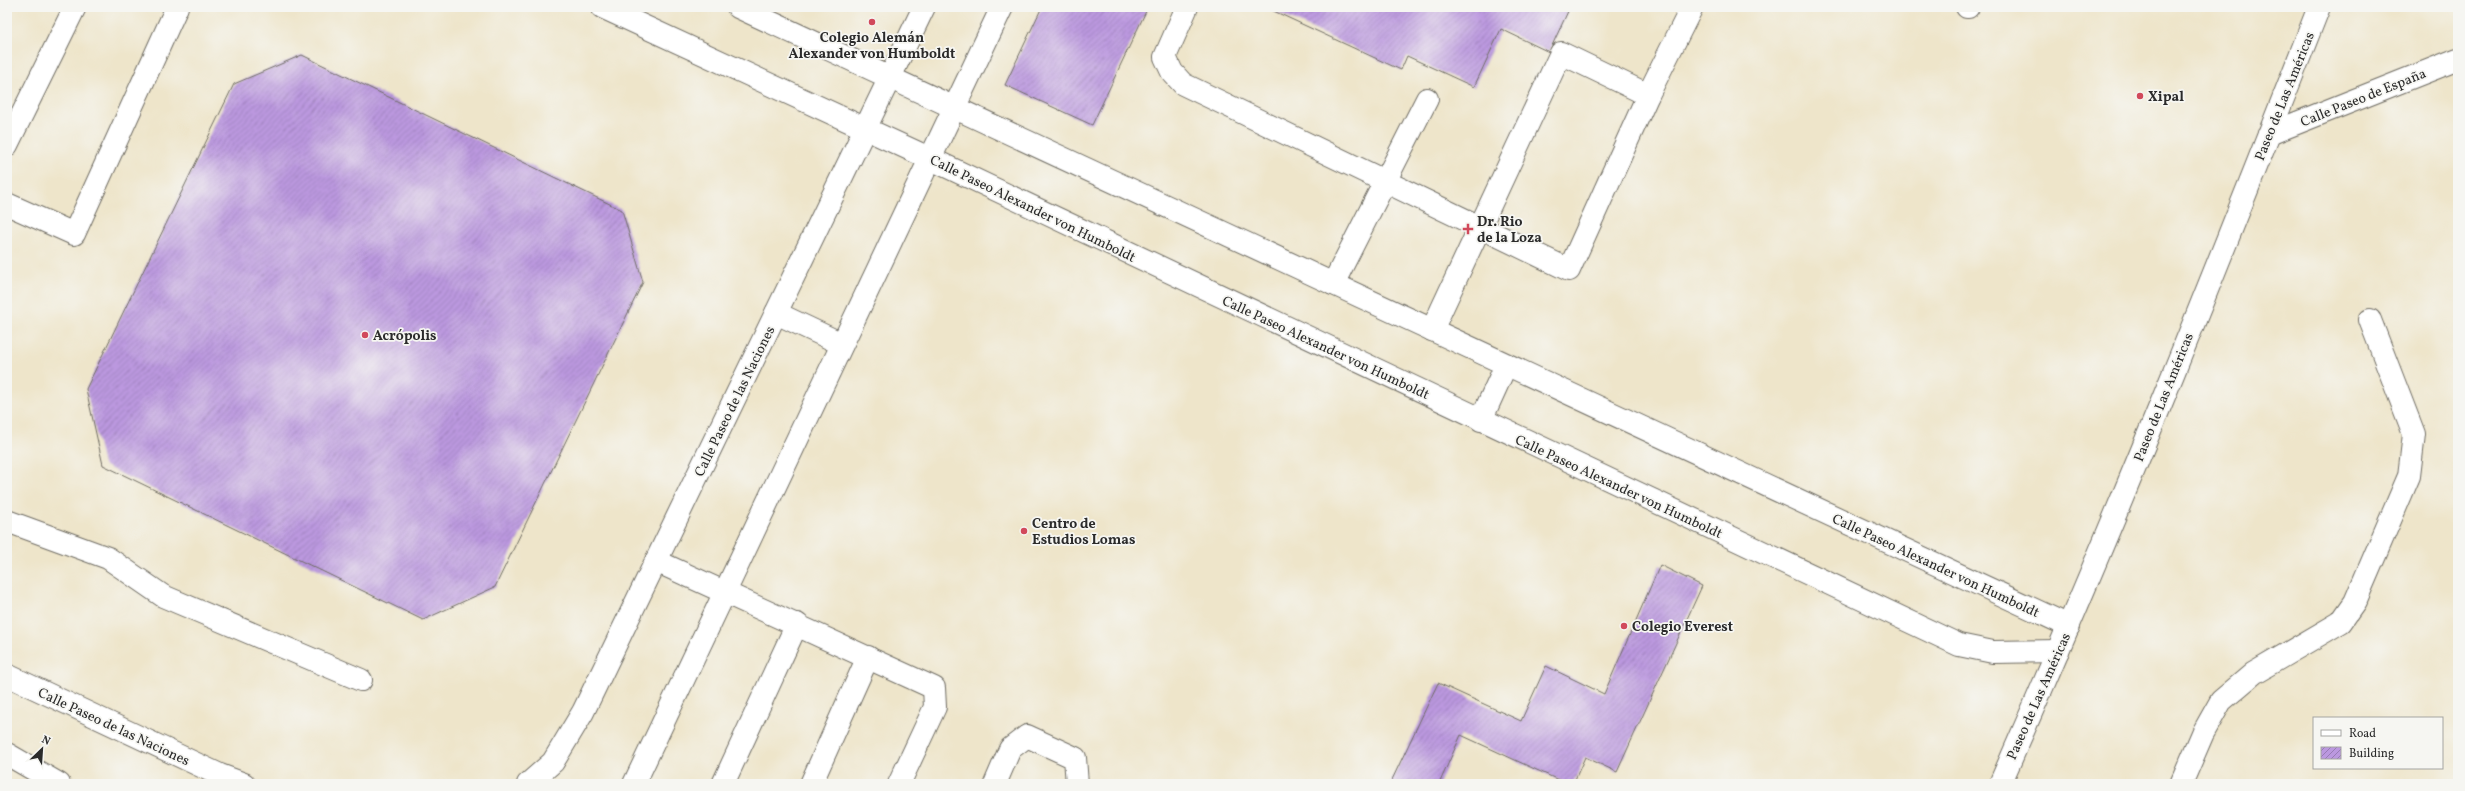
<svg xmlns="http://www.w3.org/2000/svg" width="2465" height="791" font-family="Vollkorn,serif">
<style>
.building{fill:url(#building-hatch)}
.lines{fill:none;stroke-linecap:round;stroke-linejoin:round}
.minor-casing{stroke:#6f6c63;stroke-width:24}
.major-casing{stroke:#6f6c63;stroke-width:24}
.minor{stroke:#fff;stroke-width:22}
.major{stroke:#fff;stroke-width:22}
.poi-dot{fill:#d1495b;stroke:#f6f6f2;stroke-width:1.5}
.labels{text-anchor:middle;stroke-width:3.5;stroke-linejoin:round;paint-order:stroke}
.poi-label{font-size:14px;font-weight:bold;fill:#2b2b2b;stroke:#f6f6f2;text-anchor:start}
.street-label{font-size:14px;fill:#2b2b2b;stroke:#f6f6f2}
</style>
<defs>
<pattern id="building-hatch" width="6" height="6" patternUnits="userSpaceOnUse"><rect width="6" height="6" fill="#bb98df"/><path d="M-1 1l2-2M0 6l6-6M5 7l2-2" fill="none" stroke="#987cb5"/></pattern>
</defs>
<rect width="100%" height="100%" fill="#f6f6f2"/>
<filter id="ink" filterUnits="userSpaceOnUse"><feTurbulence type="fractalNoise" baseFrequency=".025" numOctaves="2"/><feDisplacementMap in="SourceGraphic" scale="8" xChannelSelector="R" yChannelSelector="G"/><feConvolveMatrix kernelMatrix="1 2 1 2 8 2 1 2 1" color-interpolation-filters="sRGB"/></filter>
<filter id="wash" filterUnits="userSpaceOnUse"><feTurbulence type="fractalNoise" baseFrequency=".012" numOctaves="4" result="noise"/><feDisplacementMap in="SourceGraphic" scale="16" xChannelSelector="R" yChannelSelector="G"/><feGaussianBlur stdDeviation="0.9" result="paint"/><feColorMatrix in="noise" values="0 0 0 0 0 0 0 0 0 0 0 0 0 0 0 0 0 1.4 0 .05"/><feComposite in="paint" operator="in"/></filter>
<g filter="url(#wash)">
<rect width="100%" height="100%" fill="#eee5ca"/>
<g id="blocks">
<g class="building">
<path d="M1042 7H1148L1092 125 1005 85Z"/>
<path d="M1265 7H1570L1549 52 1501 29 1474 87 1407 56 1401 70Z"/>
<path d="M302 55 622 210 643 282 495 587 423 620 103 465 86 389 234 84Z"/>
<path d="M1660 565 1702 586 1617 772 1585 757 1573 784H1567L1461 735 1439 784H1390L1438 683 1521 721 1546 666 1604 694Z"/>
</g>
</g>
</g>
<g filter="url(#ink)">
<use href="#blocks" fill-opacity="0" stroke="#6f6c63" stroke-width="1"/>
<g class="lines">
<g class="minor-casing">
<g id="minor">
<path d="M602 7 931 159 1959 645 1993 652 2058 651"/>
<path d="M738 7 2069 626"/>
<path d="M1187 7 1165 57 1172 72 1183 84 1569 270 1648 95 1561 53 1432 330"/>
<path d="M1967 7H1968"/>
<path d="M1648 95 1692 7"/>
<path d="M2269 134 2458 59"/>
<path d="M7 145 75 7"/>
<path d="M7 204 74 234 177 7"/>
<path d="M1333 284 1427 99"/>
<path d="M776 313 842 344"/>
<path d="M1481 420 1506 365"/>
<path d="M7 521 108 558 163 596 361 680"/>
<path d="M656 561 934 688 935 707 899 784"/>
<path d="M7 675 220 775 244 784"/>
<path d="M528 784 553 762 583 712 924 7"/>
<path d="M634 784 1002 7"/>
<path d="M723 784 797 624"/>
<path d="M811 784 868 657"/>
<path d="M995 784 1010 749 1027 736 1075 758 1077 784"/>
<path d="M2000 784C2113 528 2217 268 2319 7"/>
<path d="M2181 784 2203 733 2221 701 2254 673 2341 622 2355 602 2409 476 2414 434 2370 320"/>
</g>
</g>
<g class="major-casing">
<path id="major" d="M7 754 59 784"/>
</g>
<use href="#minor" class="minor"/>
<use href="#major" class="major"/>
</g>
</g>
<g class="poi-dot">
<circle cx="872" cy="22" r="4"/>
<circle cx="2140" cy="96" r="4"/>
<path d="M1466 223h4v4h4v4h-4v4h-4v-4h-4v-4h4z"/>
<circle cx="365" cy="335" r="4"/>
<circle cx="1024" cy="531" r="4"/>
<circle cx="1624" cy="626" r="4"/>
</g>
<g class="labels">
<g class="poi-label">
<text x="872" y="42" text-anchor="middle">Colegio Alemán<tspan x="872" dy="16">Alexander von Humboldt</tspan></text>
<text x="2148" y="101">Xipal</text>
<text x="1477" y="226">Dr. Rio<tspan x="1477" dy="16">de la Loza</tspan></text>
<text x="373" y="340">Acrópolis</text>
<text x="1032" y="528">Centro de<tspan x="1032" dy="16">Estudios Lomas</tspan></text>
<text x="1632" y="631">Colegio Everest</text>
</g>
<g class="street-label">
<text transform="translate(2284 96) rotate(-68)" y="5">Paseo de Las Américas</text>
<text transform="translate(2363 97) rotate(-22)" y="5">Calle Paseo de España</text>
<text transform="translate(1033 208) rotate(26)" y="5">Calle Paseo Alexander von Humboldt</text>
<text transform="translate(1326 347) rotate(25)" y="5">Calle Paseo Alexander von Humboldt</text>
<text transform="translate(2163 397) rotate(-68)" y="5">Paseo de Las Américas</text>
<text transform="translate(734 401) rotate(-64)" y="5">Calle Paseo de las Naciones</text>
<text transform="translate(1619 486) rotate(25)" y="5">Calle Paseo Alexander von Humboldt</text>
<text transform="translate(1936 565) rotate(25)" y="5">Calle Paseo Alexander von Humboldt</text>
<text transform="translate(2038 696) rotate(-66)" y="5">Paseo de Las Américas</text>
<text transform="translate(114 726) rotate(25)" y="5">Calle Paseo de las Naciones</text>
</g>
</g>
<rect width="2465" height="791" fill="none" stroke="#f6f6f2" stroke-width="24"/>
<rect x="2313" y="717" width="130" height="52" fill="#f6f6f2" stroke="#a5a5a2"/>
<rect x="2321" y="730" width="20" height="6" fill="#ffffff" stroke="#a5a5a2"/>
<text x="2349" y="737" font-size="12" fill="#2b2b2b">Road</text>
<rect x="2321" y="747" width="20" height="12" fill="url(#building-hatch)" stroke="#a5a5a2"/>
<text x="2349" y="757" font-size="12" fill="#2b2b2b">Building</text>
<g transform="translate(42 749) rotate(25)" stroke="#f6f6f2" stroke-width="3" paint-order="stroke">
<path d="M0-3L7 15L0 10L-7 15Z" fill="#2b2b2b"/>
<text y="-6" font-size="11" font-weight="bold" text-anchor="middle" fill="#2b2b2b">N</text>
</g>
</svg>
